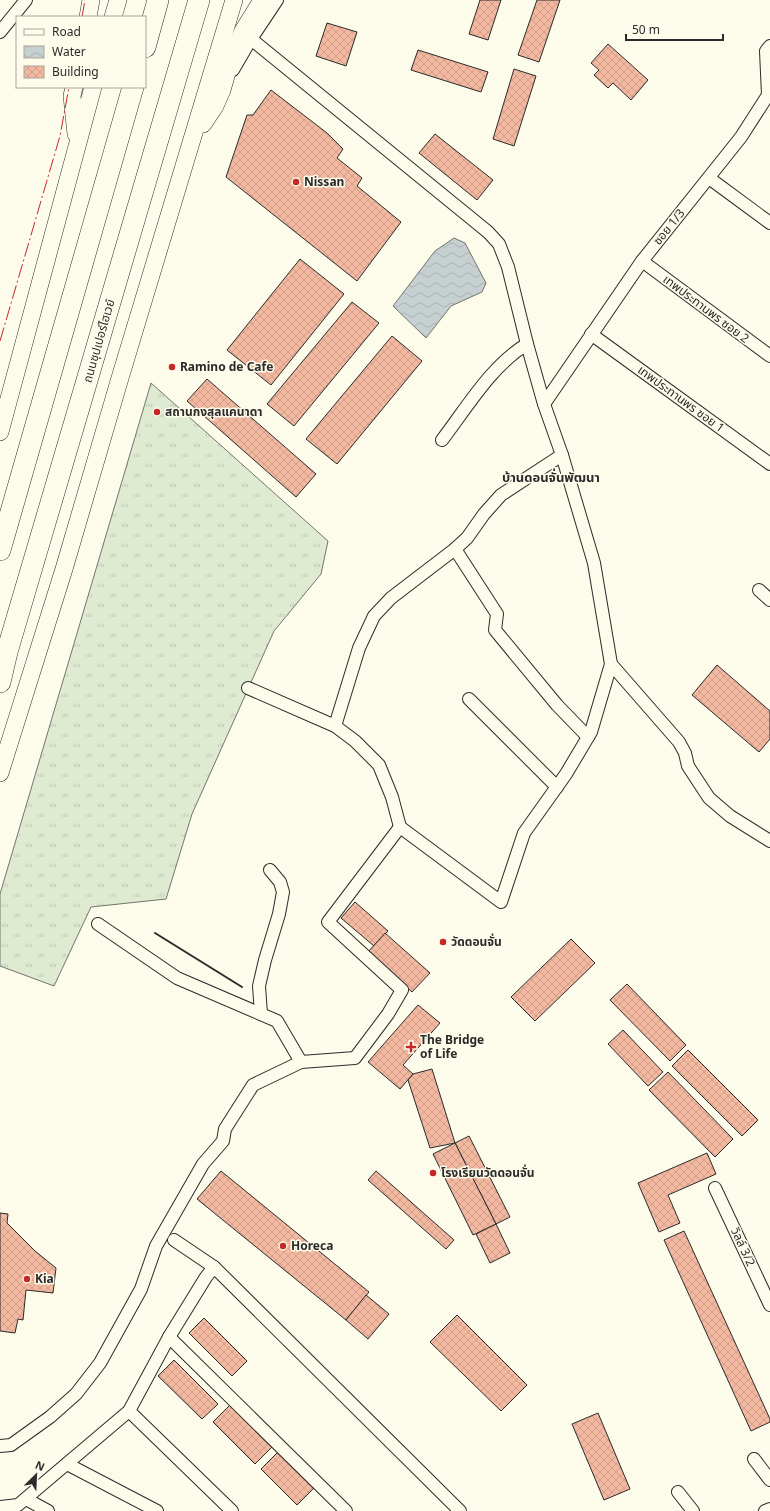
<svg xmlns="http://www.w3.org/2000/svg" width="770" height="1511" font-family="'Noto Sans','Noto Sans Thai',sans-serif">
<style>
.grass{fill:url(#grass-tufts);stroke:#74746e}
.water{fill:url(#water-waves);stroke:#74746e}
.building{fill:url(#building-cross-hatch);stroke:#2b2b2b}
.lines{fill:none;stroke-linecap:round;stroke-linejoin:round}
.street-casing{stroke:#2b2b2b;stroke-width:14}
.secondary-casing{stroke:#2b2b2b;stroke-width:18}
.highway-casing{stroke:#2b2b2b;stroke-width:22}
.street{stroke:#fdfbea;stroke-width:12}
.secondary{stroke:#fdfbea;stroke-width:17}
.highway{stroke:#fdfbea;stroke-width:21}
.wall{stroke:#2b2b2b;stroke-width:2}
.power{stroke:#c62828;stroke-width:1;stroke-dasharray:14 3 2 3;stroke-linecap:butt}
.poi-dot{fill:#c62828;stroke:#fdfbea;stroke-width:1.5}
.labels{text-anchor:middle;stroke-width:3;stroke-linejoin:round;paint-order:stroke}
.poi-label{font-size:12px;font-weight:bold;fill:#2b2b2b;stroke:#fdfbea;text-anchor:start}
.street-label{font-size:12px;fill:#2b2b2b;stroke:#fdfbea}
.neighbourhood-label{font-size:13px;font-weight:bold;fill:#2b2b2b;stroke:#fdfbea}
</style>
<defs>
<pattern id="grass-tufts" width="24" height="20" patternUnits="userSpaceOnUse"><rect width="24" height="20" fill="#deebd1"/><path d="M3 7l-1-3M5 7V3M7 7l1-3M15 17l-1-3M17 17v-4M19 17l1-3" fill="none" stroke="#bfcab4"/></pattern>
<pattern id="water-waves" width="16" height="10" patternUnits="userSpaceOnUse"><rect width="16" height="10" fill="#c7d0d0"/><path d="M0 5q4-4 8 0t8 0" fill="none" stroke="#abb3b3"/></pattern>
<pattern id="building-cross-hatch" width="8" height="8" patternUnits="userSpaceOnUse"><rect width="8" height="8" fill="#f2b8a0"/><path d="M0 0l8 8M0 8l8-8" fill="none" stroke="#d09e8a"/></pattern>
</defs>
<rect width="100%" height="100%" fill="#fdfbea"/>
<path class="grass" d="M151 383 328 541 321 574 274 631 192 814 166 899 91 907 54 986 0 966V894Z"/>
<path class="water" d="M454 238 465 243 486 283 482 292 451 306 426 338 393 306 435 251Z"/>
<g class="building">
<path d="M480 0H501L488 40 469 34Z"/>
<path d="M537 0H560L539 62 518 55Z"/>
<path d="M327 23 357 32 346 66 316 56Z"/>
<path d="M608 44 648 80 631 100 613 83 608 88 594 75 599 70 591 63Z"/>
<path d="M418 50 488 72 481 92 411 70Z"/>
<path d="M514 69 536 76 514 146 493 139Z"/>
<path d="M271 90 327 133 343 149 337 158 362 178 357 186 401 222 357 281 226 177 247 115H253Z"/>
<path d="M435 134 493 180 477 200 419 153Z"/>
<path d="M300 259 344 294 271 385 227 350Z"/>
<path d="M352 302 379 323 294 426 267 404Z"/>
<path d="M392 336 422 361 337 464 306 439Z"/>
<path d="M207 379 316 474 296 497 187 401Z"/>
<path d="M717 665 770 711V739L759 752 692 695Z"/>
<path d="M355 902 388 931 374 946 341 918Z"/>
<path d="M385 933 430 973 412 992 368 952Z"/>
<path d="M571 939 595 963 535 1021 511 997Z"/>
<path d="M627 984 686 1045 670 1061 610 1000Z"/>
<path d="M418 1005 440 1023 403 1065 413 1074 400 1089 368 1062Z"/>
<path d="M623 1030 663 1072 648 1086 608 1044Z"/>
<path d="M688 1050 758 1120 742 1136 672 1066Z"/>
<path d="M432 1069 455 1143 430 1148 408 1080 413 1074Z"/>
<path d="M668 1072 733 1139 715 1157 649 1090Z"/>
<path d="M469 1136 510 1217 496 1224 455 1143Z"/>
<path d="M455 1143 496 1224 473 1235 433 1154Z"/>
<path d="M707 1153 716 1174 668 1195 680 1223 659 1232 638 1183Z"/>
<path d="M221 1171 369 1292 346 1320 197 1199Z"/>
<path d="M376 1171 454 1240 446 1249 368 1180Z"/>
<path d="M0 1213 8 1214 7 1223 35 1251 56 1268 53 1293 26 1290 23 1320 18 1319 15 1333 0 1331Z"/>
<path d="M496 1224 510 1253 490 1263 476 1234Z"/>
<path d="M684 1231 770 1419V1422L751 1431 664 1240Z"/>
<path d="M366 1295 389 1314 368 1339 346 1320Z"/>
<path d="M457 1315 527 1385 501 1411 430 1342Z"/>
<path d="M204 1318 247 1361 232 1376 189 1333Z"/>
<path d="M174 1360 218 1404 202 1419 158 1376Z"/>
<path d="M230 1405 272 1447 255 1464 213 1422Z"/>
<path d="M598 1413 630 1489 604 1500 572 1424Z"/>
<path d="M278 1452 314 1488 297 1505 261 1469Z"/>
</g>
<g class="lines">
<g class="street-casing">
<g id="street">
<path d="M0 32 26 0"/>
<path d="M251 39 488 232 499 244 508 267 527 344 544 404 562 455 594 563 611 664 591 732 566 774 524 833 501 902 400 827"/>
<path d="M233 70 251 39 277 0"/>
<path d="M709 178 770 223"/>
<path d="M642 261 770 356"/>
<path d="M591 334 770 464"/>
<path d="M544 404 642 261 741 137 768 95 766 51 770 46"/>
<path d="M442 440C468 406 491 366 527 344"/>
<path d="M455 549 497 614 495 630 557 705 588 737"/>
<path d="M759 590 770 600"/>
<path d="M611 664 679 742 685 753 688 766 709 798 730 816 770 841"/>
<path d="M248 688 335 726 355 741 379 765 392 797 400 827"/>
<path d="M469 699 557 787"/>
<path d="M335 726 359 648 374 616 391 598 455 549 467 538 484 514 501 495 562 455"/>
<path d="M98 924 177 978 277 1021 301 1062"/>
<path d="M261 1014 259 986 265 960 279 914 283 892 280 882 270 870"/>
<path d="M715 1188 770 1305"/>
<path d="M174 1240 214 1267"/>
<path d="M169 1337 346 1511"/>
<path d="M129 1411 232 1511"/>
<path d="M0 1446 11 1445 50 1417 76 1394 100 1363 141 1289 156 1246 203 1164 223 1141 225 1129 253 1085 301 1062 355 1058 388 1014 402 990 328 922 400 827"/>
<path d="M754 1459 770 1480"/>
<path d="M67 1464 157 1511"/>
<path d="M678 1492 693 1511"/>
<path d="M26 1499 48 1511"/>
<path d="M0 1507 18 1505 129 1411 169 1337 206 1277 214 1267 460 1511"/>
<path d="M765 1511 770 1509"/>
</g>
</g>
<g class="secondary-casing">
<g id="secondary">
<path d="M88 17 91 0"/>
<path d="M113 17 118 0"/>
<path d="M74 87 72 96 76 134"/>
<path d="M203 124 215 106 222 90 232 55 243 31 262 0"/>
<path d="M0 432 93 87"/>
<path d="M0 773 64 569 120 378 234 0"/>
</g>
</g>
<g class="highway-casing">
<g id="highway">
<path d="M145 47 158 0"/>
<path d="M0 550 133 87"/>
<path d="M0 682 7 652 199 0"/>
</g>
</g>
<use href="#street" class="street"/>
<use href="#secondary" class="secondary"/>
<use href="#highway" class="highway"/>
<path class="wall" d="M155 933 242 987"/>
<g class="power">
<path d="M82 17 85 0"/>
<path d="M0 341 60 136 69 87"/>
</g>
</g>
<g class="poi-dot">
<circle cx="296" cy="182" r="4"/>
<circle cx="172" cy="367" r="4"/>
<circle cx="157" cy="412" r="4"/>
<circle cx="443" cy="942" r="4"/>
<path d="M409 1041h4v4h4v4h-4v4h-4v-4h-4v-4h4z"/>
<circle cx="433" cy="1173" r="4"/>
<circle cx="283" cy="1246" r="4"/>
<circle cx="27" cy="1279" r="4"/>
</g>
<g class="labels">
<g class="poi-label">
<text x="304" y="186">Nissan</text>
<text x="180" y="371">Ramino de Cafe</text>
<text x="165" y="416">สถานกงสุลแคนาดา</text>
<text x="451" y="946">วัดดอนจั่น</text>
<text x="420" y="1044">The Bridge<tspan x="420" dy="14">of Life</tspan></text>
<text x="441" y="1177">โรงเรียนวัดดอนจั่น</text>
<text x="291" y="1250">Horeca</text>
<text x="35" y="1283">Kia</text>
</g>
<g class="street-label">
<text transform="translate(669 227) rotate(-51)" y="4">ซอย 1/3</text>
<text transform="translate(706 309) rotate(37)" y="4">เทพประทานพร ซอย 2</text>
<text transform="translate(99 341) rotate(-74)" y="4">ถนนซุปเปอร์ไฮเวย์</text>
<text transform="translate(681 399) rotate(36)" y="4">เทพประทานพร ซอย 1</text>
<text transform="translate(743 1247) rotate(65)" y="4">วิลล์ 3/2</text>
</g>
<g class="neighbourhood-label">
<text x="551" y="482">บ้านดอนจั่นพัฒนา</text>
</g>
</g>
<rect x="16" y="16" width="130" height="72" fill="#fdfbea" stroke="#a9a89e"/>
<rect x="24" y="29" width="20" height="6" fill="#fdfbea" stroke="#a9a89e"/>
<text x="52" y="36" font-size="12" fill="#2b2b2b">Road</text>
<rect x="24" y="46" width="20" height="12" fill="url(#water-waves)" stroke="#a9a89e"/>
<text x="52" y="56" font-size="12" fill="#2b2b2b">Water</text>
<rect x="24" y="66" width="20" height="12" fill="url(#building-cross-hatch)" stroke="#a9a89e"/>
<text x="52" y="76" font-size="12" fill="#2b2b2b">Building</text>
<g transform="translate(36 1475) rotate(24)" stroke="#fdfbea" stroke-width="3" paint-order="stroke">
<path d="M0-3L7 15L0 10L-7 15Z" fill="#2b2b2b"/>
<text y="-6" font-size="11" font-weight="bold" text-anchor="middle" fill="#2b2b2b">N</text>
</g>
<path d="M626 34v6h97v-6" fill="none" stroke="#2b2b2b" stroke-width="2"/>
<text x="632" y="34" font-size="12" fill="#2b2b2b" stroke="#fdfbea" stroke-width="3" paint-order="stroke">50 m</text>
</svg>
